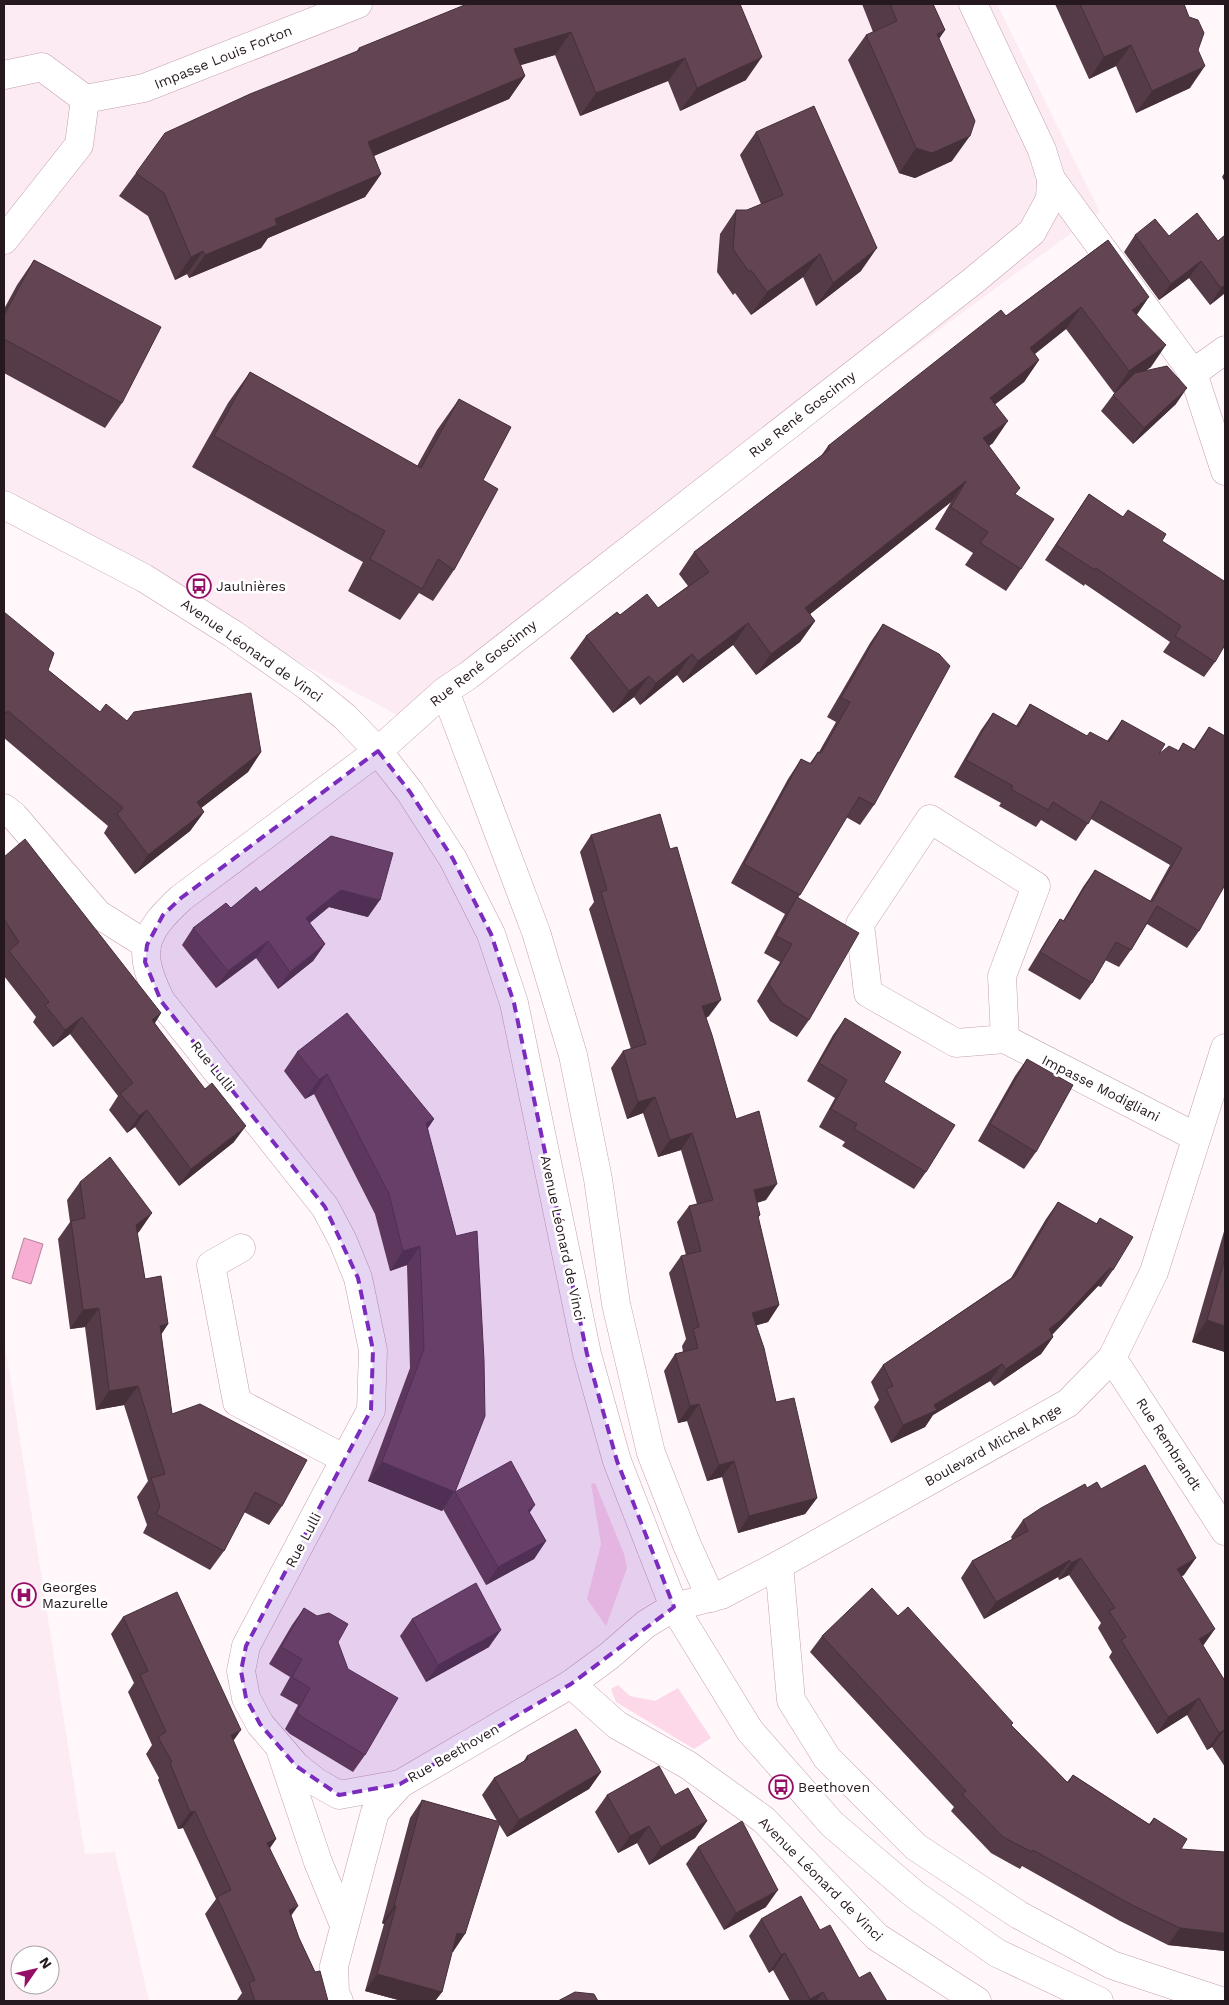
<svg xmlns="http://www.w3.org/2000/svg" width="1229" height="2005" font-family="'Work Sans',sans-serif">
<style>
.built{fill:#fdebf3;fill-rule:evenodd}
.green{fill:#fdd8e9}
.water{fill:#f7aed2;stroke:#b8819c}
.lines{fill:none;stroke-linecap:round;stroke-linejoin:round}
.minor-casing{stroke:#c4a0b1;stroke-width:29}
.minor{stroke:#fff;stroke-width:28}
.wall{fill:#553a47}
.shaded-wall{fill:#45303a}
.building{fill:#634453;stroke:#45303a}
.marked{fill:#7b2cbf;fill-opacity:0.2;stroke:#7b2cbf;stroke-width:4;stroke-dasharray:10 6;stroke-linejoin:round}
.labels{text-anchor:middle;stroke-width:5;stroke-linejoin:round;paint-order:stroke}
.street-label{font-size:14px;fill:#25181e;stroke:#fff}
.poi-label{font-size:14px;fill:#25181e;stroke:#fff;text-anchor:start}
</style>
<rect width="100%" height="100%" fill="#fff7fa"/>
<g class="built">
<path d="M4 4H997L1100 212 445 691 414 724 4 504Z"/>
<path d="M4 1338 85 1854 115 1852 149 2001H4ZM20 1955H50V1985H20Z"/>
</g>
<g class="green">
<path d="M595 1483 624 1554 627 1568 606 1626 587 1599 601 1544 591 1484Z"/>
<path d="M618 1685 630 1696 655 1701 678 1688 711 1738 694 1749 616 1702 611 1689Z"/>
</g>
<path class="water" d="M24 1238 43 1244 31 1284 12 1278Z"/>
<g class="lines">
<g class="minor-casing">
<g id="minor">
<path d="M4 75 42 67 85 99 79 145 4 240"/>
<path d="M85 99 144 88 358 4"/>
<path d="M1051 179 1193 373"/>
<path d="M1225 350 1193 373 1225 471"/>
<path d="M4 505 144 578 233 634 307 686 345 717 378 751 410 792 453 859 491 934 514 1003 587 1354 617 1461 674 1607 750 1731 832 1824 914 1894 997 1953 1099 2001"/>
<path d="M445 691 536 932 573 1055 598 1179 616 1304 651 1453 687 1545 711 1598"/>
<path d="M4 808 14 816 98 914 147 945"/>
<path d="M1005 1039 1002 976 1036 886 930 819 860 924 868 993 956 1043 1005 1039 1196 1137"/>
<path d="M241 1248 211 1265 237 1402 345 1459"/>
<path d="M1112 1358 1225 1531"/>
<path d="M779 1565 791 1700 827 1758 916 1847 1019 1915 1112 1965 1221 2001"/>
<path d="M571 1684 617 1725 688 1765 764 1820 877 1937 977 2001"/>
<path d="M281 1752 318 1862 344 1925"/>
<path d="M400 1784 339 1795 316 1782 296 1766 260 1724 246 1698 241 1671 246 1646 371 1410 373 1350 358 1278 343 1241 325 1207 161 1001C137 952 141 935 181 898L378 751 445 691 469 675 973 281 1032 232 1050 199 1051 179 1042 150 973 4"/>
<path d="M339 2001 335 1993 334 1966 375 1812 400 1784 571 1684 609 1656 646 1624 674 1607 721 1595 779 1565 1068 1403 1112 1358 1154 1272 1225 1048"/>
</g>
</g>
<use href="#minor" class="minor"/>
</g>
<g class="wall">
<path d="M740 4 746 80 680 111 668 81 580 116 555 55 520 65 525 76 509 99 374 156 381 174 365 197 268 238 261 248 189 278 187 274 175 280 148 216 119 196 136 173 356 52 359 48Z"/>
<path d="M862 4H933L945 30 939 39 952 161 915 178 899 173 848 60 866 35 873 32Z"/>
<path d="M1055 4H1184L1198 50 1190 88 1136 113 1116 66 1089 79Z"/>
<path d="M756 132 861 271 816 306 803 277 751 315 735 293 733 295 717 272 720 234 736 210H747L761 204 740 155Z"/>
<path d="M1225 172V182L1222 177Z"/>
<path d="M1135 235 1169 236 1218 241 1225 235V293L1210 305 1189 278 1159 300 1124 252Z"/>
<path d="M1108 240 1137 315 1151 367 1145 371 1176 404 1133 444 1101 411 1113 395 1117 391 1114 393 1066 329 1035 354 1039 360 1024 382 995 404 993 443 989 446 1015 494 1021 569 1006 591 965 565 973 553 935 529 951 502 810 614 815 621 800 642 756 675 733 645 683 683 677 675 640 705 634 697 613 713 570 658 586 636 620 615 658 608 688 586 679 574 694 552 821 456 828 446 1006 316Z"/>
<path d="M34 260 122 403 105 428 4 373V309L17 285Z"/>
<path d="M250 372 417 466 437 430 459 399 483 480 454 570 433 601 419 593 400 620 348 591 363 562 192 467 228 403Z"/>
<path d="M1089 494 1123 517 1162 541 1215 662 1204 677 1163 652 1170 642 1085 584 1084 586 1045 560Z"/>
<path d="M4 612 48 670 100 712 127 721 261 752 248 772 201 808 204 812 190 831 135 874 104 833 108 826 4 738Z"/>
<path d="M883 624 874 805 860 825 846 817 798 898 809 1020 797 1037 770 1021 757 1001 780 962 764 953 785 914 731 883 788 779 801 759 810 763 818 752H819L836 722 827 717 870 643Z"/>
<path d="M1030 704 1087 736 1107 741 1122 720 1159 754 1178 751 1183 743 1194 749 1209 727 1199 931 1187 948 1147 924 1131 950 1119 967 1105 960 1092 983 1080 1000 1028 970 1048 937 1060 919 1063 921 1083 887 1095 870 1150 901 1170 865 1091 819 1076 841 1041 820 1036 827 999 806 1001 803 954 777 981 730 993 713 1016 726Z"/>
<path d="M591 835 709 1016 706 1018 736 1119 766 1200 757 1203 760 1215 758 1218 779 1305 768 1322 756 1325 776 1402 817 1498 805 1514 738 1533 722 1477 707 1481 687 1421 678 1423 664 1371 675 1354 683 1352 682 1346 686 1339 669 1273 681 1256 686 1255 677 1222 689 1206 697 1204 681 1150 658 1157 643 1113 627 1119 611 1068 623 1051 631 1049 589 909 594 902 580 852Z"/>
<path d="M331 836 368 917 329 907 310 923 325 944 313 961 278 989 256 958 216 988 182 945 193 928 260 892Z"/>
<path d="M4 857 161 1013 155 1023 234 1142 179 1186 135 1127 127 1133 109 1110 118 1096 70 1034 53 1047 33 1022 36 1017 4 976V959L5 956 4 954Z"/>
<path d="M845 1018 884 1082 926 1172 914 1189 842 1146 845 1142 819 1127 835 1098 807 1081 833 1035Z"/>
<path d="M297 1052 434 1119 428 1128 455 1492 442 1511 368 1481 410 1368 407 1265 390 1271 375 1214 314 1094 305 1099 284 1071Z"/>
<path d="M1027 1059 1036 1152 1024 1169 978 1141 1015 1076Z"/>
<path d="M80 1182 152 1213 137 1233 145 1279 168 1324 161 1335 172 1414 282 1506 269 1525 244 1512 224 1551 210 1570 143 1533 147 1525 137 1497 148 1481 124 1405 96 1410 85 1327 70 1329 58 1239 70 1222 67 1200Z"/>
<path d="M1058 1202 1096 1224 1100 1218 1113 1270 1101 1287 1098 1286 1052 1335 1053 1337 1041 1354 994 1386 990 1381 933 1415 925 1427 891 1443 874 1407 879 1400 871 1382 883 1365 1011 1278 1046 1219Z"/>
<path d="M1225 1228V1352L1192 1342Z"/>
<path d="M1087 1488 1101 1489 1184 1575 1181 1576 1203 1646 1225 1681V1767L1212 1747 1207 1750 1187 1715 1157 1734 1109 1657 1112 1652 1098 1628 1101 1623 1069 1575 1059 1580 1058 1577 984 1619 961 1578 972 1561 1012 1539 1011 1537 1023 1520Z"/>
<path d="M455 1492 530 1513 546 1541 534 1559 486 1585 443 1509Z"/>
<path d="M304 1608 338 1642 365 1755 353 1772 290 1734 285 1729 298 1705 280 1695 290 1677 269 1664 292 1625Z"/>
<path d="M898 1616 1011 1725 1067 1782 1073 1775 1149 1824 1154 1818 1181 1849 1225 1951 1168 1945 1120 1921 1022 1866 1020 1869 991 1853 951 1811 954 1807 810 1652 822 1636Z"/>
<path d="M123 1617 233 1742 276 1839 270 1848 291 1915 299 1938 328 2001H238L237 2000 242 1993 205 1914 216 1899 183 1828 178 1829 158 1780 159 1778 146 1754 152 1745 128 1692 134 1683 111 1634Z"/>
<path d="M412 1619 489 1647 426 1682 400 1636Z"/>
<path d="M527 1756 601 1772 589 1789 507 1837 499 1824 453 1952 452 1951 442 1992 435 2001H402L365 1991 384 1924 382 1923 410 1818 422 1800 497 1821 482 1795 494 1778 523 1762Z"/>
<path d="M607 1795H675L707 1821 695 1838 649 1865 637 1843 618 1853 595 1812Z"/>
<path d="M698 1847 766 1907 724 1930 686 1864Z"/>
<path d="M761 1919 820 1930 859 1978 887 2001H790L773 1970 769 1973 749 1936Z"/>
</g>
<g class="shaded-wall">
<path d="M945 30 927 55 937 34Z"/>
<path d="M571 32 555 55 498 72 514 49Z"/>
<path d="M1131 45 1116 66 1089 79 1104 57Z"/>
<path d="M762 57 746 80 680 111 697 88Z"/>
<path d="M685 58 668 81 580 116 596 93Z"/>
<path d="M1205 66 1190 88 1136 113 1152 91Z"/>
<path d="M525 76 509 99 352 165 368 142Z"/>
<path d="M970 136 952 161 915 178 899 173 916 148Z"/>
<path d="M381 174 365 197 268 238 261 248 189 278 205 255 275 219Z"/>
<path d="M877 248 861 271 816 306 833 283Z"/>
<path d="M203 251 187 274 175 280 191 257Z"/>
<path d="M820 254 803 277 751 315 767 292Z"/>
<path d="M1201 261 1189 278 1159 300 1171 284Z"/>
<path d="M1225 285V293L1210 305 1221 288Z"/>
<path d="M1149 297 1134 319 1132 310Z"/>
<path d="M1081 307 1066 329 1015 369 1030 348Z"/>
<path d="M1166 345 1151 367 1114 393 1129 371Z"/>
<path d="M1039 360 1024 382 975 420 990 398Z"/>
<path d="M1187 388 1176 404 1133 444 1144 428Z"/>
<path d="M1008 421 993 443 968 460 983 438Z"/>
<path d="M966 481 951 502 790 630 805 608Z"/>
<path d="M815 621 800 642 756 675 771 654Z"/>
<path d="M748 623 733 645 683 683 698 661Z"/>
<path d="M692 654 677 675 640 705 656 683Z"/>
<path d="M649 676 634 697 613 713 629 691Z"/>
<path d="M261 752 248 772 183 822 197 802Z"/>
<path d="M204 812 190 831 135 874 148 855Z"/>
<path d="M341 890 380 900 368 917 329 907 294 935 306 918Z"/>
<path d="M268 941 256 958 216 988 228 971Z"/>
<path d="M325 944 313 961 278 989 290 972Z"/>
<path d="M721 1000 709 1016 690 1023 702 1006Z"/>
<path d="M161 1013 150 1030 152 1020Z"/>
<path d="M82 1017 70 1034 53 1047 65 1030Z"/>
<path d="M327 1074 314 1094 305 1099 319 1080Z"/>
<path d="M655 1097 643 1113 627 1119 638 1102Z"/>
<path d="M147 1110 135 1127 127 1133 139 1116Z"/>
<path d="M434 1119 421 1138 426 1123Z"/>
<path d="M246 1126 234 1142 179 1186 191 1169Z"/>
<path d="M692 1133 681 1150 658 1157 670 1140Z"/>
<path d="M777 1184 766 1200 742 1206 754 1190Z"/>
<path d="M152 1213 139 1232 123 1244 136 1225Z"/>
<path d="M420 1246 407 1265 390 1271 403 1251Z"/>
<path d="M1110 1268 1098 1286 1049 1338V1329Z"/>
<path d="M779 1305 768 1322 740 1330 752 1313Z"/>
<path d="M99 1308 85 1327 70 1329 83 1310Z"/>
<path d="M1207 1320 1225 1326V1352L1192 1342Z"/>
<path d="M168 1324 155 1343 160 1326Z"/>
<path d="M1053 1337 1041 1354 994 1386 1006 1369Z"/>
<path d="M1002 1364 990 1381 933 1415 925 1427 891 1443 903 1425 934 1405Z"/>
<path d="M138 1386 124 1405 96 1410 109 1391Z"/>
<path d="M699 1404 687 1421 678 1423 690 1406Z"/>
<path d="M734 1461 722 1477 707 1481 719 1465Z"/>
<path d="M382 1462 455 1492 442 1511 368 1481Z"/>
<path d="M817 1498 805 1514 738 1533 749 1516Z"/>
<path d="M535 1505 523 1522 528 1510Z"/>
<path d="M546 1541 534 1559 486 1585 498 1567Z"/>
<path d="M1081 1558 1069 1575 1059 1580 1071 1563Z"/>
<path d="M1196 1558 1184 1575 1165 1586 1177 1569Z"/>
<path d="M1070 1560 1058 1577 984 1619 996 1602Z"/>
<path d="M1215 1629 1203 1646 1199 1639Z"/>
<path d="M501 1630 489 1647 426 1682 438 1665Z"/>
<path d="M1199 1698 1187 1715 1157 1734 1168 1717Z"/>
<path d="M241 1730 229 1747 231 1735Z"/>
<path d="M1224 1730 1212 1747 1207 1750 1219 1733Z"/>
<path d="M601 1772 589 1789 507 1837 519 1820Z"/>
<path d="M195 1811 183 1828 178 1829 190 1812Z"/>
<path d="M707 1821 695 1838 649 1865 661 1847Z"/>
<path d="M649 1826 637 1843 618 1853 630 1836Z"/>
<path d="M276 1839 264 1856 267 1843Z"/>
<path d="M778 1890 766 1907 724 1930 736 1913Z"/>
<path d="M298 1906 286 1923 289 1910Z"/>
<path d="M394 1906H396L384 1924 382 1923Z"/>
<path d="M1180 1928 1225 1933V1951L1168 1945Z"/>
<path d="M457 1933 465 1934 453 1952 445 1950Z"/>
<path d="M785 1953 773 1970 769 1973 781 1955Z"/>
<path d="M377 1974 442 1992 435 2001H402L365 1991Z"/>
<path d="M823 1992 816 2001H809L810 1999Z"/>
</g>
<g class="building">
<path d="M467 4H740L762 57 697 88 685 58 596 93 571 32 514 49 525 76 368 142 381 174 275 219 277 225 205 255 203 251 191 257 164 193 136 173 165 133 250 94 360 50 359 48Z"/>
<path d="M890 4H933L945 30 937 34 975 121 970 136 932 153 916 148 866 35 897 21Z"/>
<path d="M1080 4H1184L1189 17 1198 20 1204 33 1198 50 1205 66 1152 91 1131 45 1104 57Z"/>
<path d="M814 106 877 248 833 283 820 254 767 292 751 270 749 272 733 249 736 210H747L783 195 756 132Z"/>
<path d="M1197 213 1218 241 1225 235V285L1221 288 1201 261 1171 284 1135 235 1155 219 1169 236Z"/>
<path d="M1108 240 1149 297 1132 310 1166 345 1129 371 1081 307 1030 348 1039 360 990 398 1008 421 983 438 1020 488 1015 494 1054 519 1021 569 980 543 988 532 951 507 966 481 805 608 815 621 771 654 748 623 698 661 692 654 656 683 649 676 629 691 586 636 617 612 620 615 647 594 658 608 709 572 694 552 830 449 828 446 1001 310 1006 316Z"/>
<path d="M34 260 161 327 122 403 4 339V315Z"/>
<path d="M1167 366 1187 388 1144 428 1113 395 1135 373Z"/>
<path d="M250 372 421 468 459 399 511 427 483 480 498 489 454 570 438 559 422 589 370 559 385 531 214 436Z"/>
<path d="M1089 494 1123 517 1128 510 1166 534 1162 541 1224 581 1225 579V645L1215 662 1175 636 1181 626 1096 568 1095 570 1056 545Z"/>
<path d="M4 612 54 653 48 670 100 712 106 704 127 721 134 712 251 693 261 752 197 802 204 812 148 855 117 814 123 808 8 711 6 713 4 712Z"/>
<path d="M883 624 939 654 950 666 874 805 859 797 800 895 744 864 801 759 811 764 818 752 821 753 850 702 841 698Z"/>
<path d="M1030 704 1087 736 1090 732 1109 742 1122 720 1165 744 1159 754 1169 746 1179 751 1183 743 1195 750 1209 727 1225 736V885L1199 931 1157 906 1131 950 1116 942 1092 983 1040 952 1060 919 1064 921 1095 870 1152 902 1182 848 1101 801 1088 824 1053 802 1048 810 1011 789 1013 786 966 760 993 713 1018 727Z"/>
<path d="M660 814 670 849 677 847 721 1000 702 1006 712 1035 736 1119 759 1111 777 1184 754 1190 760 1215 758 1216 779 1305 752 1313 764 1348 776 1402 794 1398 817 1498 749 1516 734 1461 719 1465 699 1404 690 1406 675 1354 698 1348 693 1329 699 1327 681 1256 701 1251 689 1206 713 1200 692 1133 670 1140 655 1097 638 1102 623 1051 646 1044 601 892 607 890 591 835Z"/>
<path d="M331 836 393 853 380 900 341 890 306 918 325 944 290 972 268 941 228 971 193 928 226 903 231 908 256 887 260 892Z"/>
<path d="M25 839 161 1013 152 1020 205 1089 212 1083 246 1126 191 1169 147 1110 139 1116 120 1094 133 1083 82 1017 65 1030 45 1005 49 1002 9 951 19 942 4 919V857Z"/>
<path d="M797 897 859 933 809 1020 782 1003 769 984 792 944 776 936Z"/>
<path d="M347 1013 434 1119 426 1123 456 1236 477 1231 484 1360 485 1416 455 1492 382 1462 424 1349 420 1246 403 1251 389 1194 327 1074 319 1080 297 1052Z"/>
<path d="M845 1018 901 1052 884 1082 955 1125 926 1172 854 1129 857 1124 831 1109 847 1080 819 1063Z"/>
<path d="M1027 1059 1073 1085 1036 1152 990 1124Z"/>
<path d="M110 1157 152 1213 136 1225 145 1279 161 1276 168 1324 160 1326 172 1414 200 1404 307 1460 282 1506 255 1492 224 1551 156 1514 160 1506 151 1478 165 1474 138 1386 109 1391 99 1308 83 1310 71 1221 85 1218 80 1182Z"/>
<path d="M1058 1202 1097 1224 1100 1218 1133 1237 1113 1270 1110 1268 1061 1320 1049 1329 1053 1337 1006 1369 1002 1364 934 1405 937 1410 903 1425 886 1389 893 1386 883 1365 1015 1276Z"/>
<path d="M1225 1258V1326L1207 1320Z"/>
<path d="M511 1461 535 1505 528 1510 546 1541 498 1567 455 1492Z"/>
<path d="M1145 1465 1196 1558 1177 1569 1215 1629 1199 1639 1225 1681V1731L1224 1730 1219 1733 1199 1698 1168 1717 1121 1640 1126 1637 1109 1611 1115 1608 1081 1558 1071 1563 1070 1560 996 1602 972 1561 1028 1531 1023 1520 1041 1508 1085 1484 1087 1488 1097 1482 1101 1489Z"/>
<path d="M476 1583 501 1630 438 1665 412 1619Z"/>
<path d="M872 1588 898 1616 908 1607 1013 1723 1011 1725 1068 1783 1073 1775 1150 1825 1154 1818 1187 1839 1181 1849 1225 1852V1933L1180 1928 1132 1905 1033 1850 1032 1852 1003 1837 962 1794 966 1791 822 1636Z"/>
<path d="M177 1592 241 1730 231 1735 276 1839 267 1843 298 1906 289 1910 299 1938 315 1972 320 1971 328 2001H255L249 1983 255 1980 217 1897 231 1890 195 1811 190 1812 170 1763 172 1762 158 1737 166 1732 140 1675 148 1671 123 1617Z"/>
<path d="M304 1608 317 1616 329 1613 348 1624 338 1642 348 1669 398 1698 365 1755 302 1717 297 1712 310 1688 292 1677 302 1659 281 1647Z"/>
<path d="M576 1729 601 1772 519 1820 494 1778 528 1759 527 1756Z"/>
<path d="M659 1766 675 1795 688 1788 707 1821 661 1847 649 1826 630 1836 607 1795Z"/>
<path d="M422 1800 500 1822 465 1934 457 1933 442 1992 377 1974 396 1906H394Z"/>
<path d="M742 1821 778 1890 736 1913 698 1847Z"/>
<path d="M801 1896 820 1930 830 1925 859 1978 870 1972 887 2001H828L823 1992 810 1999 785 1953 781 1955 761 1919Z"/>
<path d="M575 1992 594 1994 598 2001H558Z"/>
</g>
<path class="marked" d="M378 751 410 792 453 859 491 934 514 1003 587 1354 617 1461 674 1607 571 1684 400 1784 339 1795 296 1766 260 1724 246 1698 241 1671 246 1646 371 1410 373 1350 358 1278 325 1207 161 1001 145 962 147 945 163 915 181 898Z"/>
<defs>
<g id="bus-ring" transform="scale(1.25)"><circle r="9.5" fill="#fff" stroke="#960f66" stroke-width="1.5"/><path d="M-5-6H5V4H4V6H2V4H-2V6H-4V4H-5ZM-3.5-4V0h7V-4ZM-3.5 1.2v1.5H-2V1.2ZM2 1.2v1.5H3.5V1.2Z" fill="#960f66"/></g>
<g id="hospital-ring" transform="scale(1.25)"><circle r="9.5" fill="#fff" stroke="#960f66" stroke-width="1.5"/><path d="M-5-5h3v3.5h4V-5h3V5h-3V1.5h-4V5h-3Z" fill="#960f66"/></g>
</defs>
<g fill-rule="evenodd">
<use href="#bus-ring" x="199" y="586"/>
<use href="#hospital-ring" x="24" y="1595"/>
<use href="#bus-ring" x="781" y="1787"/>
</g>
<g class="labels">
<g class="street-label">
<text transform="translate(223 57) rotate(-22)" y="5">Impasse Louis Forton</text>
<text transform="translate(802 414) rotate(-38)" y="5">Rue René Goscinny</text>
<text transform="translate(252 650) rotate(35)" y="5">Avenue Léonard de Vinci</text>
<text transform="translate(483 663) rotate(-38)" y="5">Rue René Goscinny</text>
<text transform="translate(213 1066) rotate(51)" y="5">Rue Lulli</text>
<text transform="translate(1101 1088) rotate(27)" y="5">Impasse Modigliani</text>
<text transform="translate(563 1238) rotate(78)" y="5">Avenue Léonard de Vinci</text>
<text transform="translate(1169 1444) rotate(57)" y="5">Rue Rembrandt</text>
<text transform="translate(993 1445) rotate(-29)" y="5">Boulevard Michel Ange</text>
<text transform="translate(303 1540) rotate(-62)" y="5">Rue Lulli</text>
<text transform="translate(453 1753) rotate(-30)" y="5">Rue Beethoven</text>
<text transform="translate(821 1879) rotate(45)" y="5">Avenue Léonard de Vinci</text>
</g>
<g class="poi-label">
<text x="216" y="591">Jaulnières</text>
<text x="42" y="1592">Georges<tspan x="42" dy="16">Mazurelle</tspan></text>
<text x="798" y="1792">Beethoven</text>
</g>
</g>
<rect width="1229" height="2005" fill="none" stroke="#25181e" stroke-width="10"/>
<g transform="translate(35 1970) rotate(56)"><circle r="24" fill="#ffffff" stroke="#a8a3a5"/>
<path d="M0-4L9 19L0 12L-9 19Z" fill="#960f66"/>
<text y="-8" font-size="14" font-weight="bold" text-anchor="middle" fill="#25181e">N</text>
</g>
</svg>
